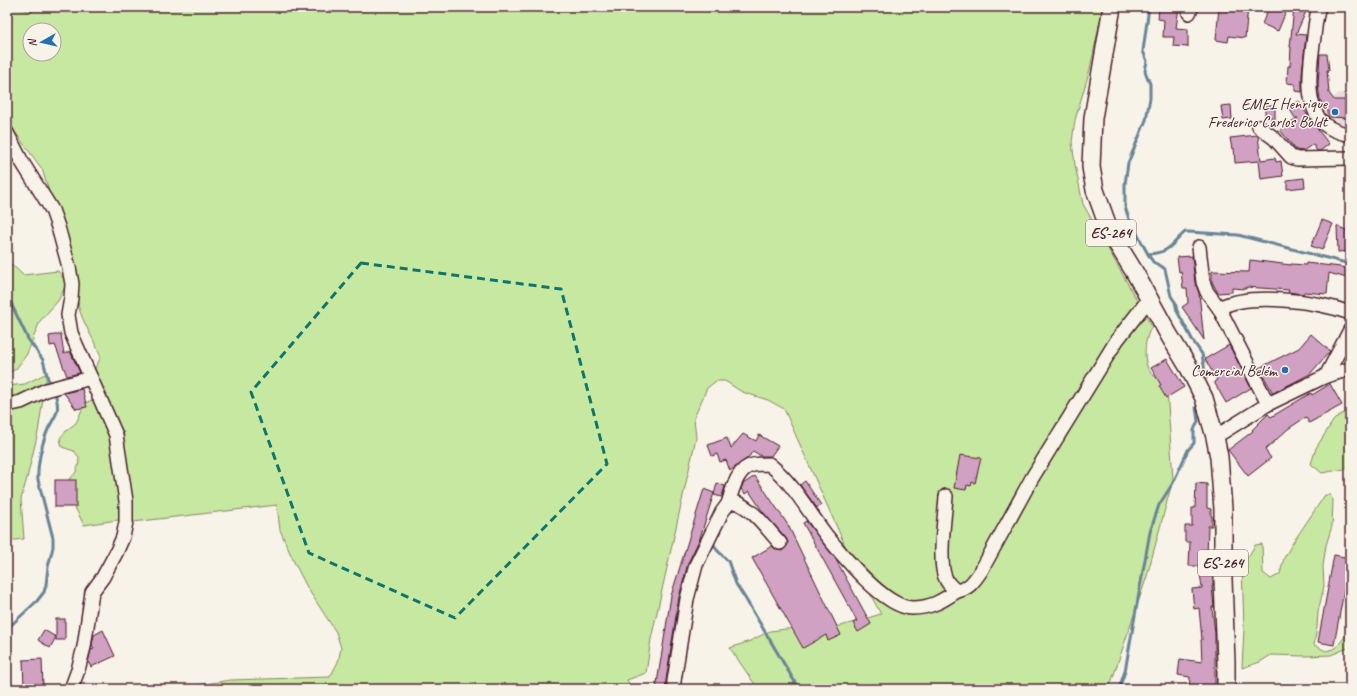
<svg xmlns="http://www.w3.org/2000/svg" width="1357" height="696" font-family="Caveat,sans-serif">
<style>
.built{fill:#ebdadd}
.green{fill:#c7e8a1;stroke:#888466;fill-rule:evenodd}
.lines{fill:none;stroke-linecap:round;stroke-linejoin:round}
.stream{stroke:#698496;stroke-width:3}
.building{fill:#d0a1c2;stroke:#4a1f2b}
.minor-casing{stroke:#4a1f2b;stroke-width:16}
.major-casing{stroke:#4a1f2b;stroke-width:20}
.minor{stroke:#f7f3e8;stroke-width:13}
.major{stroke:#f7f3e8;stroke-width:17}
.marked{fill:none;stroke:#0f766e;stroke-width:3;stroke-dasharray:8 5;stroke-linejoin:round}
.poi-dot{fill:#1f6fb2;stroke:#f7f3e8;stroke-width:1.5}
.labels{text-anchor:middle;stroke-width:3;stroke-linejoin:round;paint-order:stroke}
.shield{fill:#f7f3e8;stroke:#7e5f64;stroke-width:1}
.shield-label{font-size:15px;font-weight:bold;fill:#4a1f2b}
.poi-label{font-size:16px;fill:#4a1f2b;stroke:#f7f3e8;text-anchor:end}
</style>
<rect width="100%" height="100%" fill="#f7f3e8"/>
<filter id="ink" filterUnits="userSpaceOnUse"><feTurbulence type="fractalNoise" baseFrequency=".025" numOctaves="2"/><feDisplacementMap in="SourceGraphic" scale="8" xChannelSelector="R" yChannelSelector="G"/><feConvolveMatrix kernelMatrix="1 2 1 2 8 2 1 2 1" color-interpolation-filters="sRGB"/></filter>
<g filter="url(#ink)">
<path class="built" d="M1339 93 1350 95V128L1329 122 1319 109Z"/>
<g class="green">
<path d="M7 7H16L32 12 33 7H1103L1090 69 1075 120 1072 142 1075 165 1083 204 1152 327C1144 337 1142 363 1151 373 1153 376 1156 377 1159 379 1162 382 1164 386 1167 389L1173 479 1147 576 1109 689H758L730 648 750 641 770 631 795 628 841 626 881 614 852 561 784 409 768 400 742 392 725 381H716L707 388 694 418 696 438 651 639 646 673 627 680 632 689H184L186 687 230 680 330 677 338 662 341 648 336 632 308 589 294 562 280 530 277 505 133 522 117 520 84 525 63 484C74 476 79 472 79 457L74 451 62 447 60 438 68 429 76 423 85 403 92 400 97 391 94 370 101 357C94 339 83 324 78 305L79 304 67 283 58 301 40 321 27 354 16 369 7 374V259L10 263 23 275 58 271 66 282 53 204 42 169 7 121ZM30 30H54V54H30Z"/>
<path d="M47 373 38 432 27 478 21 499 24 539 7 541V386L25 384Z"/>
<path d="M1350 410V468L1322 473 1311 464 1316 448 1333 421 1338 416Z"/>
<path d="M1325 495H1330L1333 500 1332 526 1326 545 1323 566 1324 586 1318 612 1317 627 1314 645 1326 651 1336 648 1350 630V647L1331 655 1305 656 1271 655 1260 662 1242 668 1244 629 1242 564 1250 554 1255 545 1262 544 1263 573 1271 579 1280 574 1284 558 1294 541Z"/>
</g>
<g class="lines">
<g class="stream">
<path d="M1149 7 1143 51 1147 61 1145 71 1150 84V98L1146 120 1128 163 1125 184V207L1129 219 1148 254 1153 262 1161 266 1165 269 1171 296 1175 302 1177 311 1193 341 1202 354 1206 378"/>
<path d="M1148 254C1169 253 1170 246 1185 232H1188L1238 235 1350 264"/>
<path d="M7 295 28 339 43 360 48 379 52 385"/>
<path d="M713 540V543L717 550 728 561 736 584 745 598 799 689"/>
<path d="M7 629 37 601 44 592 46 585 48 567 53 547V538L38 480C37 467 41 447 46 434 53 415 62 416 55 393"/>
<path d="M1119 689 1125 671 1150 532 1159 505 1173 483 1188 450 1194 443V430L1198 421 1196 407"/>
</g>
</g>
<g class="building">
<path d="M1159 7H1179L1176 28 1188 29V47L1173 46 1174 37H1163L1164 20 1158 19Z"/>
<path d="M1219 7H1248L1245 38 1229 36 1228 42 1216 40Z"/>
<path d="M1269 7H1288L1278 31 1262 24Z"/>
<path d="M1294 7H1308L1296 34 1306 35 1302 74V92L1295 91V84L1287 83 1288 66H1290L1291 47H1290Z"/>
<path d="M1320 54H1327L1329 70H1327L1329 93 1334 100H1350V118L1328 117V111L1320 100 1318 85Z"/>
<path d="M1299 101 1311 121 1329 144 1320 151H1317L1313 144 1303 151 1296 150 1280 130 1298 118H1295L1289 108Z"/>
<path d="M1231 105 1232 119 1223 120 1221 106Z"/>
<path d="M1264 106H1275V123L1272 118H1265V108Z"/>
<path d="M1257 135 1258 136 1261 160 1275 158 1276 162 1281 161 1283 176 1261 179 1259 161 1235 163 1234 148 1232 149 1230 138Z"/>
<path d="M1304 178 1305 187 1287 189V180Z"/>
<path d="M1322 220 1333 224 1322 250 1311 246Z"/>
<path d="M1337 226 1350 232V251L1338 252Z"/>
<path d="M1192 256 1195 283 1199 293 1204 340 1182 307 1188 303 1187 288H1183L1181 271 1179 272 1177 257Z"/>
<path d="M1250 260 1291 265V264L1306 265V263L1341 267 1350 269V279L1329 273 1327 294 1304 292 1303 294 1288 292 1289 290 1246 287V289L1232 288V292L1218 293 1212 282V271L1249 272Z"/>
<path d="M61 334 64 354 70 351 80 373 67 376 55 345 50 346 49 336Z"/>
<path d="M1311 334 1330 351 1310 374 1273 393 1259 368 1299 348Z"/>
<path d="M1229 345 1251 388 1226 403 1214 382 1217 380 1205 359Z"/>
<path d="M1167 359 1184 387 1166 398 1159 386 1161 385 1151 368Z"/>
<path d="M1330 384 1342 405 1309 423 1306 417 1288 429 1265 450 1271 458 1248 476 1228 450 1253 431 1252 430 1268 414 1271 417 1311 393 1312 395Z"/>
<path d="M82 389 87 407 76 409 64 393Z"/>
<path d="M743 434 756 441 759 435 778 446 771 456H761L753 451 748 458 743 461 730 471 726 460 720 462 717 454 712 456 708 445 727 438 731 448Z"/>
<path d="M960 455 981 458 975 483 972 482 971 486 967 485 966 490 954 488Z"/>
<path d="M755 476 788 525 841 635 828 641 826 635 803 648 752 558 772 546 777 550 782 551 787 546 788 542 786 538 763 512 749 491 745 494 741 489 743 484Z"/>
<rect x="55" y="480" width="21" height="27"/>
<path d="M805 481 821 505 817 508 800 485Z"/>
<path d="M717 483 725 486 722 497 714 495Z"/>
<path d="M1196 483 1207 484V508L1211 509V516H1212V526H1208L1207 558H1209V569H1212L1213 573V586H1212L1214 607H1212L1215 633V687H1199L1198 689H1189L1190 677 1178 675 1180 659 1202 662 1201 640H1202L1199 608 1194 609 1192 589 1202 588 1199 566H1189L1190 542H1185V526H1192V508H1195Z"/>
<path d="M704 489 714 493 700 538 688 563 679 597 666 680V689H656L671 596Z"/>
<path d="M806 521 835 558 871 624 858 632 853 623 857 621 803 523Z"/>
<path d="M1334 555 1350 558 1334 645 1318 642Z"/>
<rect x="56" y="619" width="9" height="21"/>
<path d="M44 630 56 637 50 648 38 640Z"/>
<path d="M103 630 115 656 91 667 88 662 91 650 94 649 92 645 94 635Z"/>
<path d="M42 659 43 688H30V686H24L23 660Z"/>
</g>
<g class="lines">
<g class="minor-casing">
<g id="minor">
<path d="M1319 7C1315 19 1315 31 1313 44 1310 67 1304 106 1324 124 1331 130 1341 133 1350 135"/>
<path d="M1189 13 1192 7"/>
<path d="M1259 127 1274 138 1291 157 1297 159 1350 158"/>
<path d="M7 133 22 162 52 210 58 227 69 267 72 284 71 298 68 315 71 333 116 435 126 501V522L123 537 116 553 103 577 92 592 84 647 78 670 71 689"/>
<path d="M1199 247 1203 282 1207 292 1219 308 1268 404"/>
<path d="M1219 308C1250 292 1317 301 1350 313"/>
<path d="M1326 376 1350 330"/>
<path d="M7 405 21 402 46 390 91 378"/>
<path d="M1215 437 1268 404 1326 376 1350 369"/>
<path d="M946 496C945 516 938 560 945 577 947 583 951 587 957 591 969 589 974 581 981 571L1032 478 1117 340 1149 299"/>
<path d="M728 504C732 491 737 468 753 465 758 464 764 464 769 464 793 483 808 511 826 535 843 556 884 607 912 608 931 608 942 601 957 591"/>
<path d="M674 689V681L687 599 696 565 722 512 728 504 735 502C754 509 766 528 780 543"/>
</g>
</g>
<g class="major-casing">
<path id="major" d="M1112 7 1093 118 1091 167 1095 190 1110 232 1135 273 1169 335 1189 368 1204 398 1215 437 1219 457 1223 509V579L1226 663V689"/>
</g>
<use href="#minor" class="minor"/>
<use href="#major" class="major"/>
</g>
</g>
<path class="marked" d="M361 263 561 289 607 464 455 618 309 553 251 392Z"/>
<g class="poi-dot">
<circle cx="1335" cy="112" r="4"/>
<circle cx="1285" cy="370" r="4"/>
</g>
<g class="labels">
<g class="shield">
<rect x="1086" y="220" width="50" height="26" rx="3"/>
<rect x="1198" y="550" width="50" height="26" rx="3"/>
</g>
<g class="shield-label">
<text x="1111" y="238">ES-264</text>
<text x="1223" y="568">ES-264</text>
</g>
<g class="poi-label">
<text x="1327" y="109">EMEI Henrique<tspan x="1327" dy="18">Frederico Carlos Boldt</tspan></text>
<text x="1277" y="376">Comercial Belém</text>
</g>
</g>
<rect width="1357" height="696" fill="none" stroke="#f7f3e8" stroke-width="24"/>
<rect x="12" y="12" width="1333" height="672" fill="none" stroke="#4a1f2b" stroke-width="1.5" filter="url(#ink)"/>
<g transform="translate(42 42) rotate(262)"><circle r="19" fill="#f7f3e8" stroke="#b29e9c"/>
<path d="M0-3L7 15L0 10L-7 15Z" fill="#1f6fb2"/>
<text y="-6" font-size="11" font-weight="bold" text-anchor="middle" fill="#4a1f2b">N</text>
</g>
</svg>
